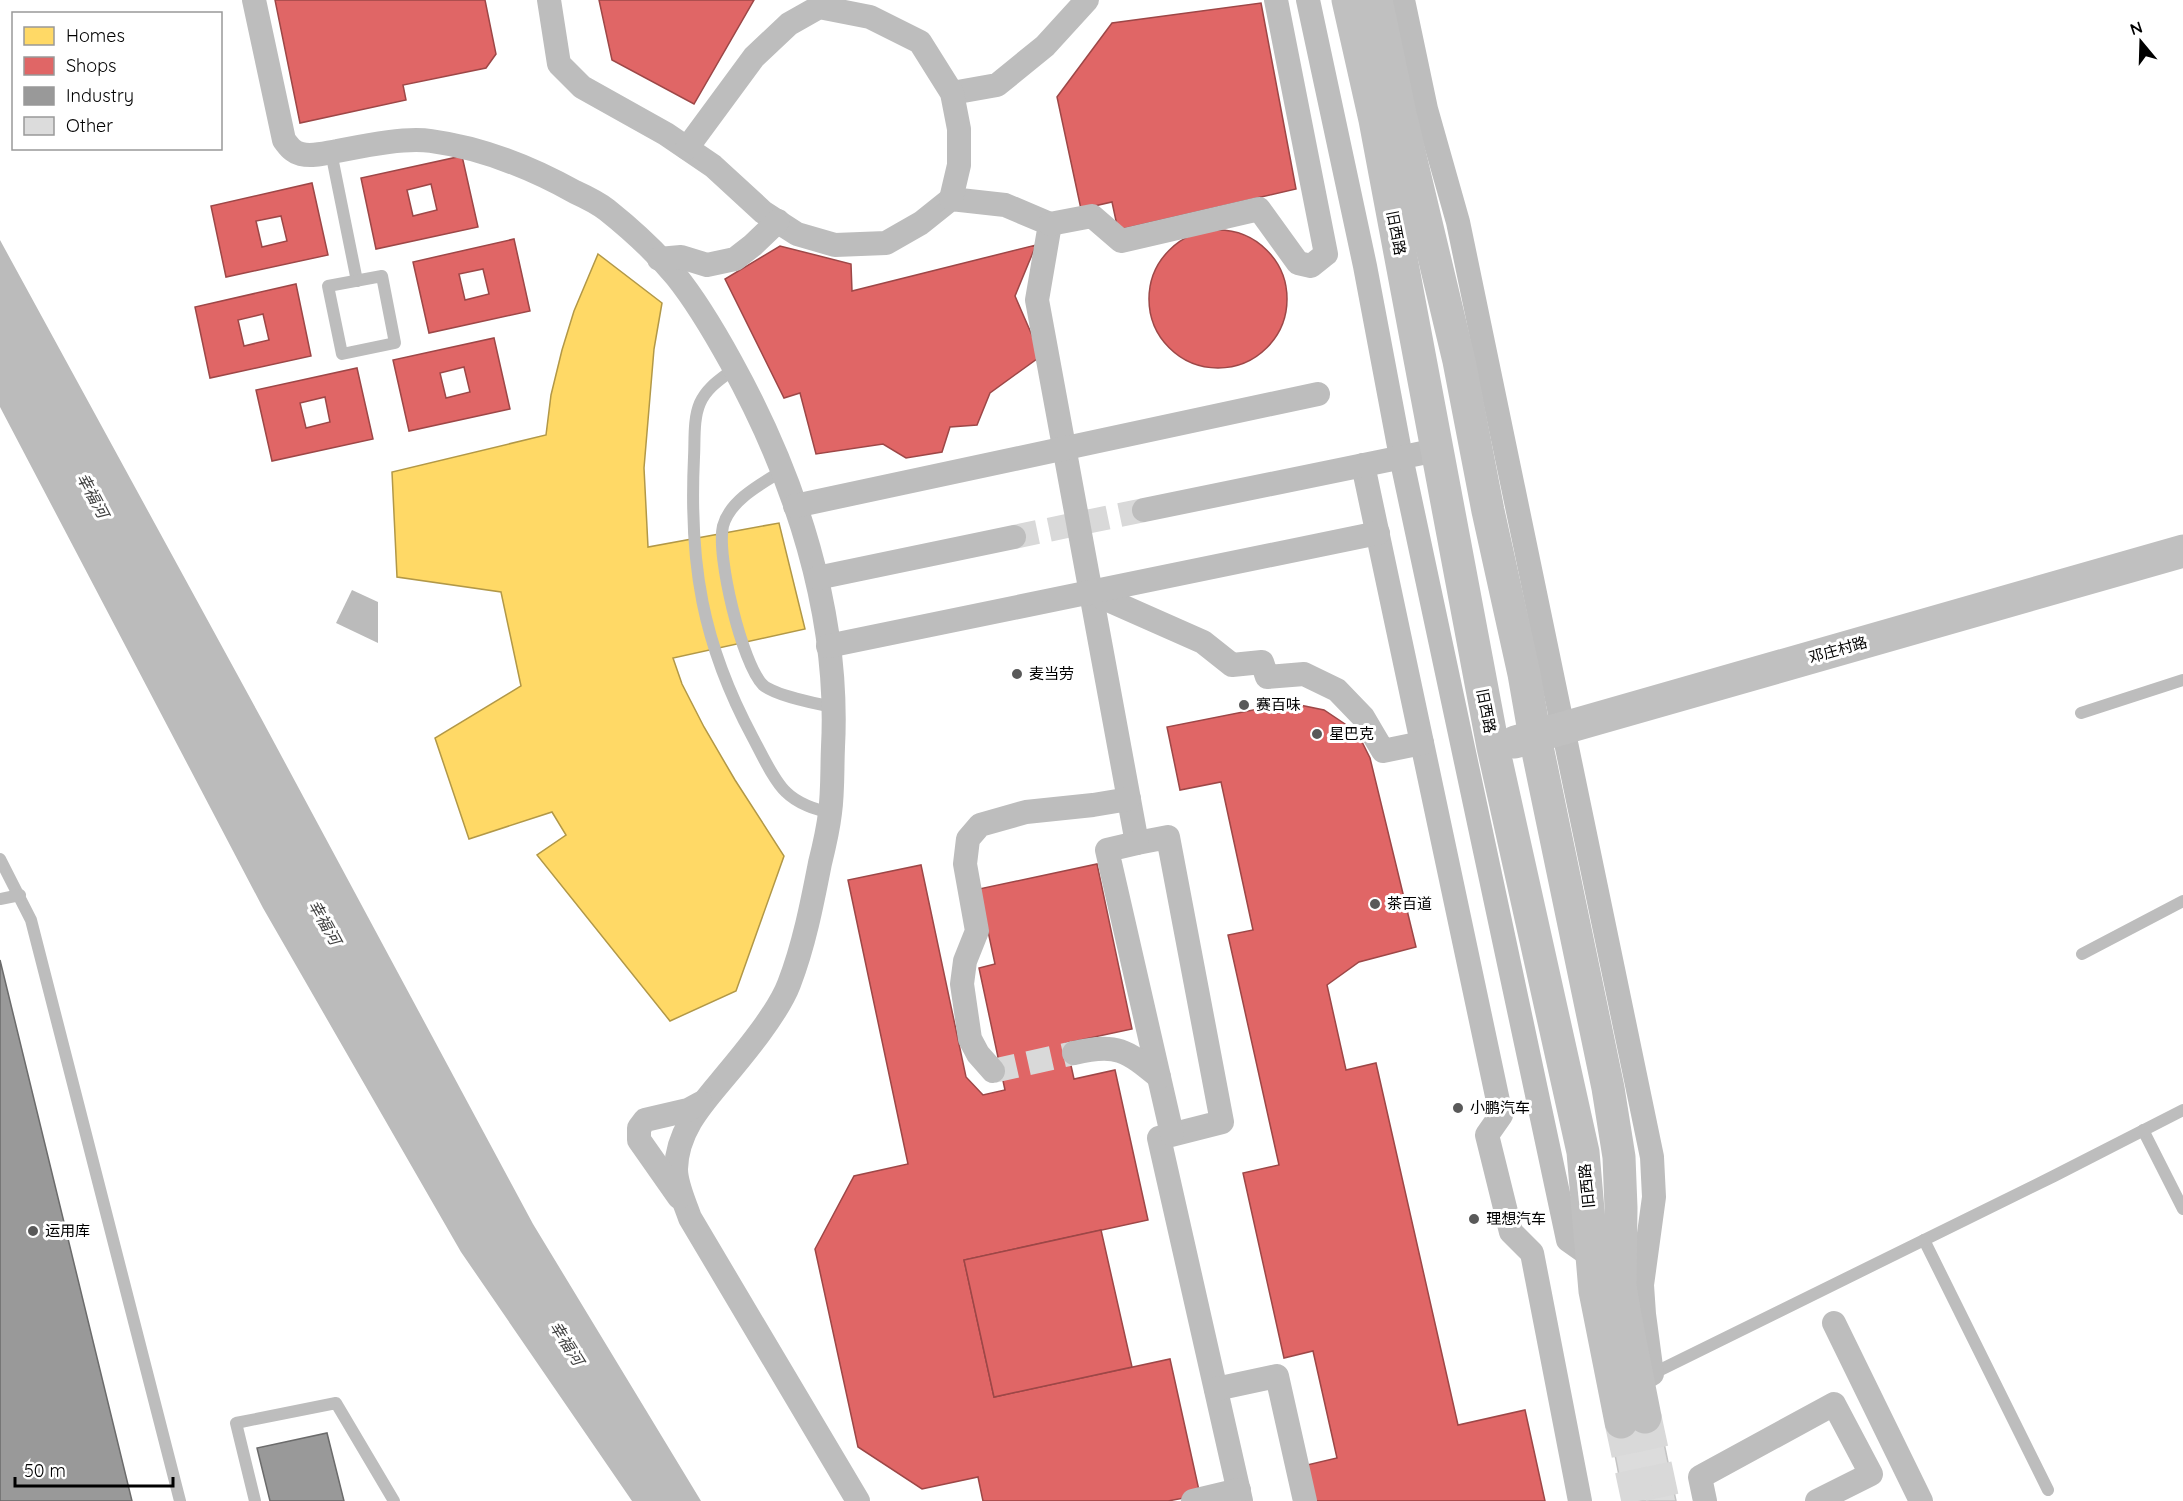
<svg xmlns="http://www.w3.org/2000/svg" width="2183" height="1501" font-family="Quicksand,'Noto Sans SC',sans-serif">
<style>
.water{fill:#bbb}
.homes{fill:#ffd966;stroke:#b29847;stroke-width:1.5}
.shops{fill:#e06666;stroke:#9d4747;stroke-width:1.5;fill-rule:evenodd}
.industry{fill:#999;stroke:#6b6b6b;stroke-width:1.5}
.building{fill:#dcdcdc;stroke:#c4c4c4;stroke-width:1.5}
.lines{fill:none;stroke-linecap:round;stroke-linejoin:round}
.street-tunnel{stroke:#d9d9d9;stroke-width:24;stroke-dasharray:24 12;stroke-linecap:butt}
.secondary-tunnel{stroke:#d9d9d9;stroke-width:33;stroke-dasharray:33 16;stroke-linecap:butt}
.lane{stroke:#bdbdbd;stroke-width:12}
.street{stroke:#bdbdbd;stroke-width:24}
.secondary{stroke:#c0c0c0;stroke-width:33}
.poi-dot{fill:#595959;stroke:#fff;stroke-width:2}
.labels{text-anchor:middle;stroke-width:6;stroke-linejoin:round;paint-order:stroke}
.street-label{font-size:15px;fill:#000;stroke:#fff}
.poi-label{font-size:15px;fill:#000;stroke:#fff;text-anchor:start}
.water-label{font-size:16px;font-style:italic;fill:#3f3f3f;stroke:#fff}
</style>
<rect width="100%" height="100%" fill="#fff"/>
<g class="water">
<path d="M0 240 261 718 533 1224 701 1501H632L461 1252 263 908 0 407Z"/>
<path d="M352 590 378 602V643L336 623Z"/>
</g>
<path class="homes" d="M598 254 662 303 654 349 644 468 648 547 779 523 805 629 673 658 682 684 704 727 735 780 784 856 736 991 670 1021 537 855 566 835 552 812 469 839 435 738 521 686 501 592 397 577 392 472 546 435 551 395 562 350 574 311Z"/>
<g class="shops">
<path d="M275 0H485L496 54 486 68 403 85 406 100 300 123Z"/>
<path d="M599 0H754L694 104 612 60Z"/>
<path d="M1261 3 1296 189 1118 230 1112 202 1081 209 1057 97 1112 23Z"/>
<path d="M462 156 478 227 376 249 361 178ZM431 184 437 210 413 216 407 190Z"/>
<path d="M312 183 328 255 226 277 211 206ZM281 216 287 241 262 247 256 221Z"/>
<circle cx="1218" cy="299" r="69"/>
<path d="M514 239 530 311 429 333 413 262ZM483 269 489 294 465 300 459 274Z"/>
<path d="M1036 245 1015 296 1041 356 990 393 977 425 950 427 942 452 906 458 883 444 816 454 800 393 784 398 725 279 780 246 851 264 852 291Z"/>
<path d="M296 284 311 356 210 378 195 307ZM263 314 269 340 244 346 238 320Z"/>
<path d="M494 338 510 409 409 431 393 360ZM464 367 470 392 446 398 440 373Z"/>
<path d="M357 368 373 439 272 461 256 390ZM325 397 330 422 306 428 300 403Z"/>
<path d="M1295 704 1324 710 1345 724 1362 742 1370 758 1416 947 1359 962 1327 985 1346 1070 1376 1063 1458 1425 1525 1410 1545 1501H1315L1307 1465 1337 1458 1313 1351 1284 1358 1243 1173 1279 1165 1228 935 1253 930 1221 782 1180 790 1167 727 1278 705Z"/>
<path d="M1097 864 1132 1029 1066 1043 1074 1079 1115 1070 1148 1220 964 1260 994 1397 1170 1359 1200 1495 1168 1501H983L978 1477 922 1489 858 1447 815 1249 854 1176 908 1164 848 880 921 865 966 1077 983 1095 1005 1090 979 968 995 964 979 889Z"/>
<path d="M1101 1230 1132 1367 994 1397 964 1260Z"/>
</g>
<g class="industry">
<path d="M0 960 132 1501H0Z"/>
<path d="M327 1433 344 1501H270L257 1448Z"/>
</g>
<path class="building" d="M1658 1414 1676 1501H1624L1609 1424Z"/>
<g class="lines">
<g class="street-tunnel">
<path d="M1014 537 1144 510"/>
<path d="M993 1071 1074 1053"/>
</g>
<g class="secondary-tunnel">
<path d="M1645 1417 1663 1501"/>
<path d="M1621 1422 1638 1501"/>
</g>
<g class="lane">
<path d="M331 152 357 281"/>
<path d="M382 276 395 343 342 354 328 286Z"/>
<path d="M735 368C721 379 707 387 700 403 693 419 695 441 694 457 689 564 702 643 753 738 761 753 774 781 786 792 798 804 815 809 830 813"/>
<path d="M782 471C761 484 730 500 723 526 716 555 742 664 763 685 774 695 817 704 833 707"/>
<path d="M2081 713 2183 680"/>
<path d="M0 859 31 920 180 1501"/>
<path d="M0 899 20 895"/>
<path d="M2082 954 2183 901"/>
<path d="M2143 1130 2183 1209"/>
<path d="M1924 1240 2048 1490"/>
<path d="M1652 1374 2054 1176 2183 1110"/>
<path d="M255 1501 236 1423 336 1403 394 1501"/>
</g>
<g class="street">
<path d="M254 0 284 140C289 147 293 152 301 154 313 157 325 153 337 151 363 146 405 137 431 141 483 148 530 167 575 192 586 197 598 203 607 210 632 230 656 252 676 276 697 302 715 333 731 362 795 478 840 613 833 747 832 769 833 791 830 813 828 830 824 847 820 863 812 904 804 945 789 984 778 1013 743 1055 722 1080 700 1106 677 1132 676 1169 676 1185 685 1203 690 1218L858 1501"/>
<path d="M549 0 559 64 582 87 666 134 713 166 763 212 797 234 835 245 886 243 921 223 951 199 1005 205 1050 224 1037 300 1137 843 1168 837 1222 1122 1159 1138 1241 1501"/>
<path d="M1308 0 1365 266 1401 457 1568 1240 1592 1257"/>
<path d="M1403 0 1426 109 1458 222 1652 1157 1654 1197 1642 1285 1644 1314 1652 1374 1646 1376"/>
<path d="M952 93 997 85 1045 46 1087 0"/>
<path d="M687 148 754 57 789 24 819 7 870 17 920 42 952 93 959 129V165L951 199"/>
<path d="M1050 224 1092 216 1121 241 1259 209 1298 263 1311 266 1326 254 1276 0"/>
<path d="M659 259 681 257 707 265 735 259 753 245 778 221"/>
<path d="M1363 465 1501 1115 1487 1135 1511 1232 1532 1253 1580 1501"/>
<path d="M795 506 1318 394"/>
<path d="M1144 510 1437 450"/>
<path d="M817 578 1014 537"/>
<path d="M1090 592 1203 642 1232 665 1262 662 1267 677 1304 674 1337 690 1363 717 1383 751 1422 743"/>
<path d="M828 646 1378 533"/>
<path d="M1137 843 1107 850 1172 1134"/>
<path d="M1074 1053C1117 1043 1126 1050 1159 1077"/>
<path d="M993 1071 978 1054 970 1039 962 984 965 961 977 931 965 864 968 839 980 825 1026 812 1093 805 1129 799"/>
<path d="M679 1197 639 1140V1128L645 1120 688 1110 701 1103"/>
<path d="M1834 1323 1921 1501"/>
<path d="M1216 1389 1277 1376 1305 1501"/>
<path d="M1193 1501 1239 1490"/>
<path d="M1705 1501 1700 1477 1834 1404 1871 1474 1817 1501"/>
</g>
<g class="secondary">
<path d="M1348 0 1375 120 1493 747 1583 1152 1595 1291 1621 1422"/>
<path d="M1376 0 1400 114 1459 361 1488 511 1524 674 1535 737 1608 1088 1619 1157 1621 1208 1620 1286 1625 1316 1645 1417"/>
<path d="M1515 742 2183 551"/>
</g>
</g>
<g class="poi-dot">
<circle cx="1017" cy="674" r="6"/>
<circle cx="1244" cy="705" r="6"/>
<circle cx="1317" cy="734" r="6"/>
<circle cx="1375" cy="904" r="6"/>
<circle cx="1458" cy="1108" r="6"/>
<circle cx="1474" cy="1219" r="6"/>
<circle cx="33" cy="1231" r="6"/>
</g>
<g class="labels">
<g class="street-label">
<text transform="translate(1396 233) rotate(79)" y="5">旧西路</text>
<text transform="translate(1838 650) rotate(-16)" y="5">邓庄村路</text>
<text transform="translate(1486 711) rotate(79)" y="5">旧西路</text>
<text transform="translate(1587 1186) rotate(-96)" y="5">旧西路</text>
</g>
<g class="poi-label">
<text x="1029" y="679">麦当劳</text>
<text x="1256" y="710">赛百味</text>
<text x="1329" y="739">星巴克</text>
<text x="1387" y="909">茶百道</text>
<text x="1470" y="1113">小鹏汽车</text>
<text x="1486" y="1224">理想汽车</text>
<text x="45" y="1236">运用库</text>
</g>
<g class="water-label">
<text transform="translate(93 495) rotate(62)" y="6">幸福河</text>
<text transform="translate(325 922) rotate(61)" y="6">幸福河</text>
<text transform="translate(567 1343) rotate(58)" y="6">幸福河</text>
</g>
</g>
<rect x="12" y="12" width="210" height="138" fill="#ffffff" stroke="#999999" stroke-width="1.5"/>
<rect x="24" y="27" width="30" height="18" fill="#ffd966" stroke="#999999" stroke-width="1.5"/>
<text x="66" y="42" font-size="18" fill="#000000">Homes</text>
<rect x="24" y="57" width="30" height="18" fill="#e06666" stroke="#999999" stroke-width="1.5"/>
<text x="66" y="72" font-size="18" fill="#000000">Shops</text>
<rect x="24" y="87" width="30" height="18" fill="#999999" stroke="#999999" stroke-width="1.5"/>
<text x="66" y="102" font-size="18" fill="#000000">Industry</text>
<rect x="24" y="117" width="30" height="18" fill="#dcdcdc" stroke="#999999" stroke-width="1.5"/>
<text x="66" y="132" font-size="18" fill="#000000">Other</text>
<g transform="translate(2141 42) rotate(341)" stroke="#ffffff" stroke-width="4.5" paint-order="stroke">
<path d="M0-4.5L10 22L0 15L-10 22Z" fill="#000000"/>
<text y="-9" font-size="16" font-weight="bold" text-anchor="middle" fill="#000000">N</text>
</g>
<path d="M15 1477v9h158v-9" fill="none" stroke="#000000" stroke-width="3"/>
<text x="24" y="1477" font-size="18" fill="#000000" stroke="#ffffff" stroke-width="4.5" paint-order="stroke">50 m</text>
</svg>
